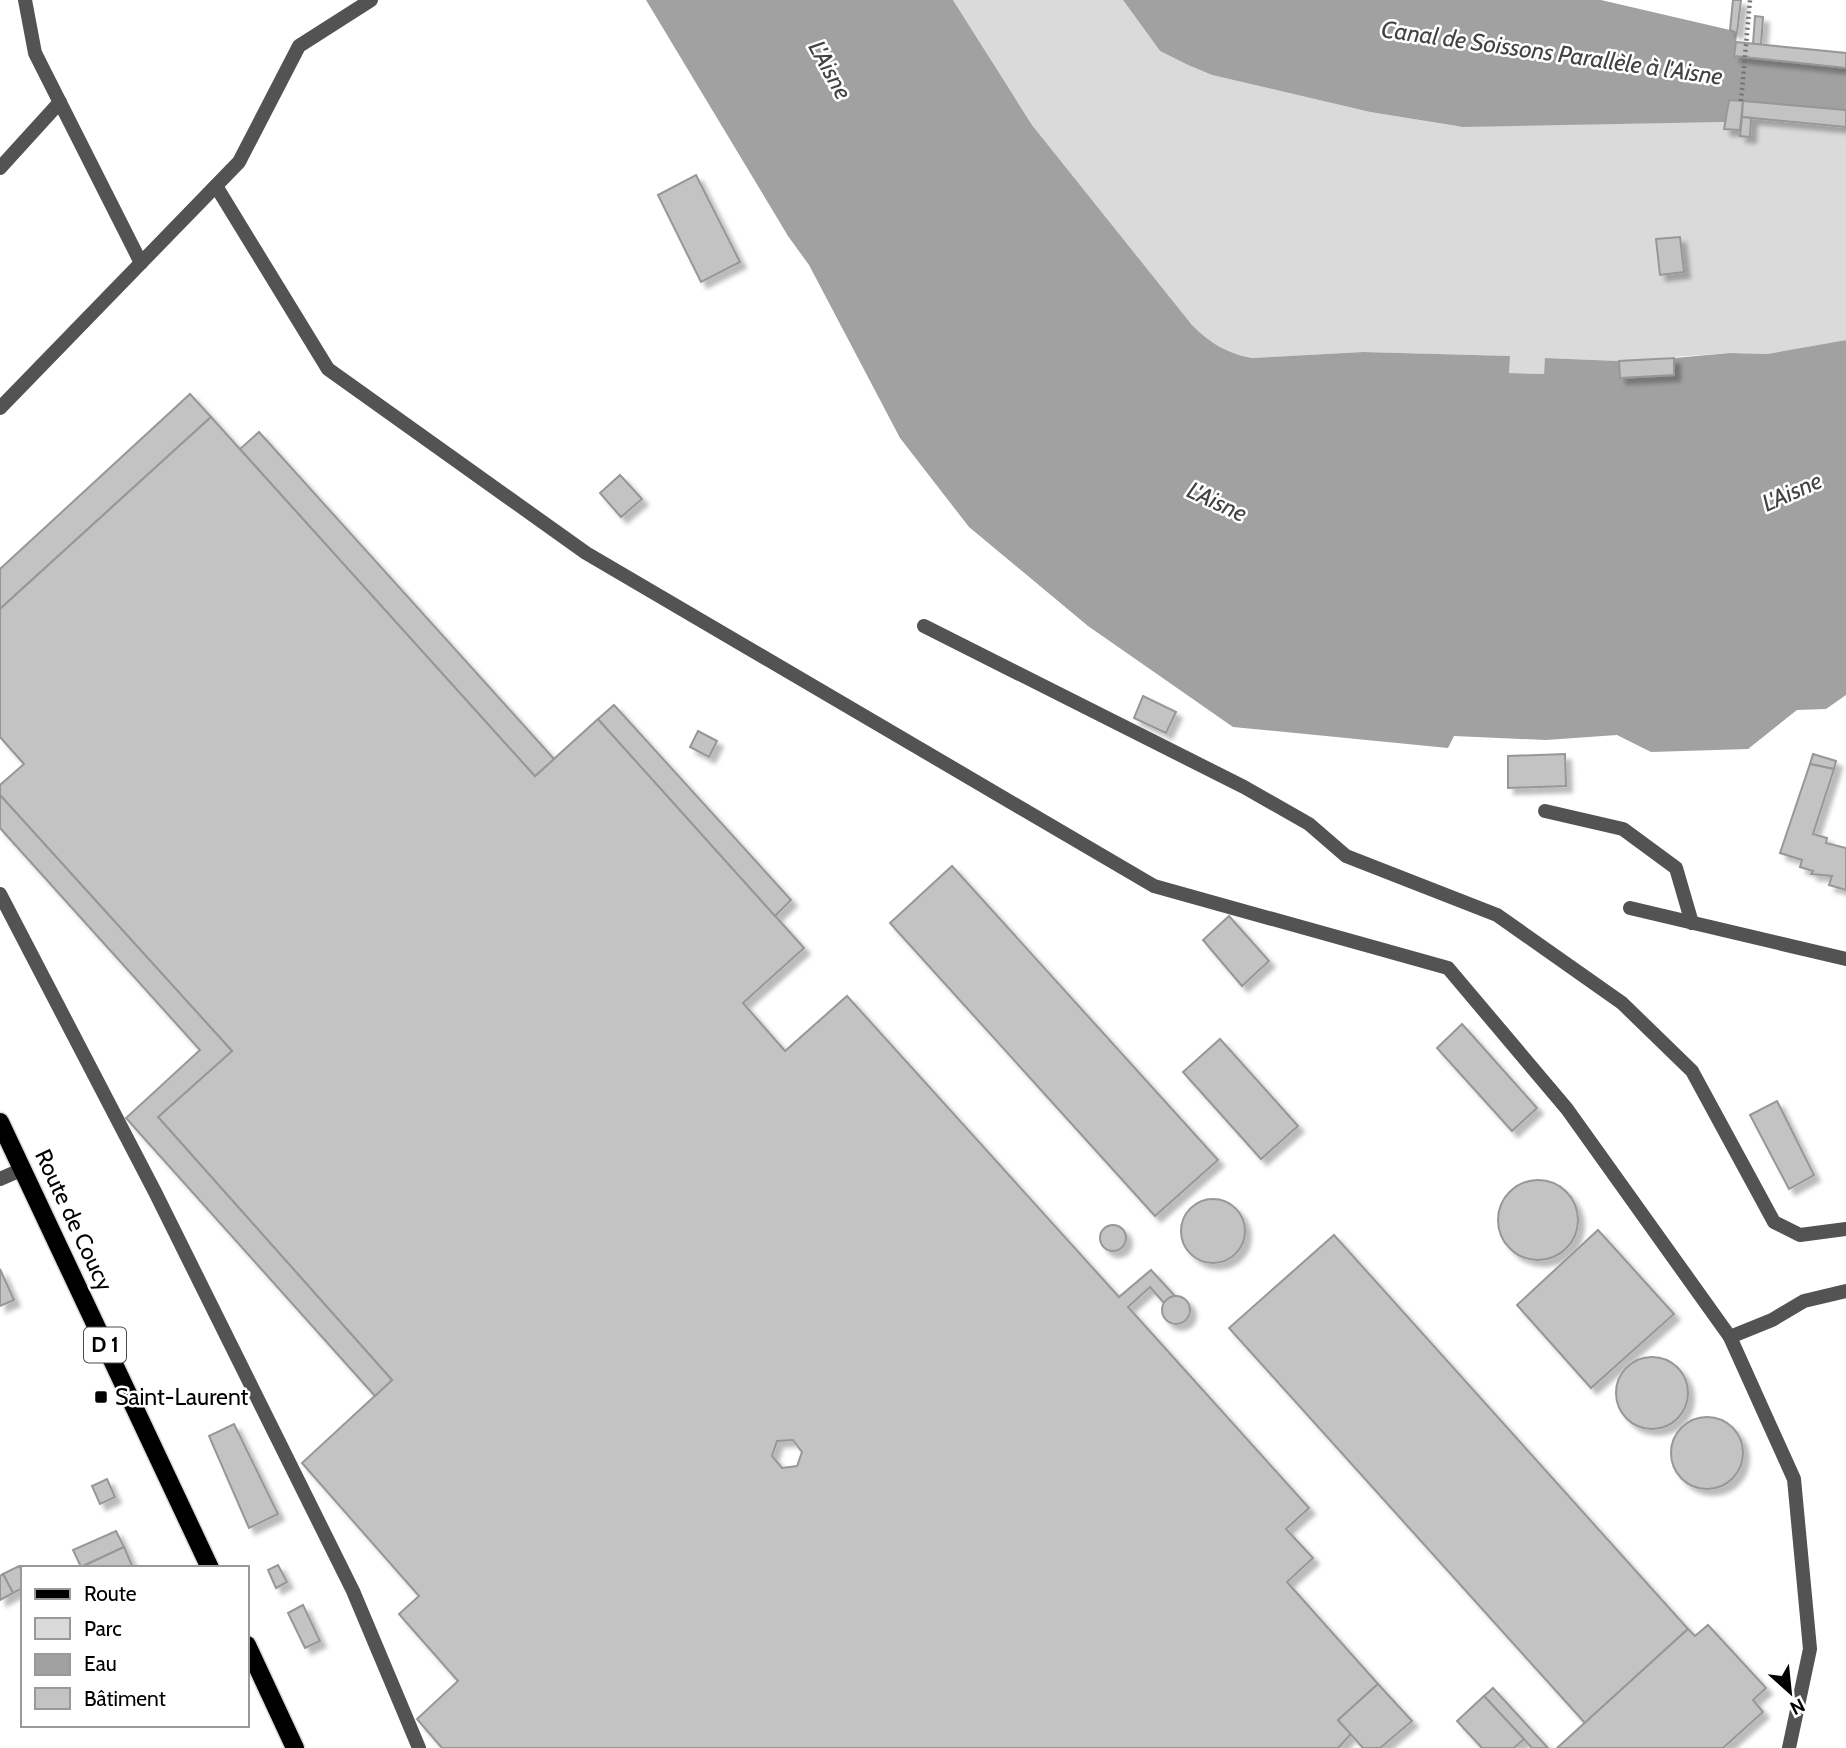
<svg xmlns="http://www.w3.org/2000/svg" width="1846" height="1748" font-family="Cabin,sans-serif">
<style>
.green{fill:#dadada}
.water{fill:#a1a1a1}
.building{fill:#c3c3c3;stroke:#979797;stroke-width:2;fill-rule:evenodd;filter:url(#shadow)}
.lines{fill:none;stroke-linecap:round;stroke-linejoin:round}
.primary-casing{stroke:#dbdbdb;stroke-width:21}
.path{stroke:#757575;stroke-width:4.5;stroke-dasharray:2 3.5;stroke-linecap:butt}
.service{stroke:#535353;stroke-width:14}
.minor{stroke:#535353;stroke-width:14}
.primary{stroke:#000;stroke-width:18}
.poi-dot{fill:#000;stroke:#fff;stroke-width:2.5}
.labels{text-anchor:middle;stroke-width:5;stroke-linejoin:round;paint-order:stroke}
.shield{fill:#fff;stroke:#4c4c4c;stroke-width:2}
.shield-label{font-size:21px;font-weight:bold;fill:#000}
.street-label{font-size:23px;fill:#000;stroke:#fff}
.poi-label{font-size:23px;fill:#000;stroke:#fff;text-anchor:start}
.water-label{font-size:24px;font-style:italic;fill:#424242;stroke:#fff}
</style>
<defs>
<filter id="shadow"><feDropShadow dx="6" dy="6" stdDeviation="2" flood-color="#0004"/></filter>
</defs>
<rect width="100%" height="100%" fill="#fff"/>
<path class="green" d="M953 0H1123L1160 51 1188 65 1212 75 1370 112 1456 126 1725 122 1729 100 1846 110V340L1767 354 1730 353 1619 361 1546 358 1544 374 1509 373V356L1363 352 1252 358C1226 353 1210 343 1192 325L1032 125Z"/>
<g class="water">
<path d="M646 0H953L1032 125 1192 325C1210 343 1226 353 1252 358L1363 352 1510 356 1509 373 1544 374 1545 358 1619 361 1620 378 1674 375V358L1730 353 1767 354 1846 340V695L1826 709 1797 710 1748 749 1651 752 1617 735 1546 740 1454 736 1448 748 1233 727 1088 626 969 527 900 438 809 265 788 236Z"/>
<path d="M1123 0H1601L1730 30 1737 33 1735 56 1846 68V110L1729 100 1725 122 1463 127 1370 112 1212 75 1188 65 1160 51Z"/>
</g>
<g class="building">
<path d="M1733 0H1741L1737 33 1730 30Z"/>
<path d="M1755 16 1763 17 1761 45 1753 44Z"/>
<path d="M1736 42 1846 53V68L1734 56Z"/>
<path d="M1729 100 1743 101 1740 130 1724 129Z"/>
<path d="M1743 101 1846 110V127L1742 117Z"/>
<path d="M1742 117 1751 118 1750 137 1740 136Z"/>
<path d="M696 175 740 262 701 282 658 195Z"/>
<path d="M1680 237 1684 272 1660 275 1656 239Z"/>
<path d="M1674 358V375L1620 378 1619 361Z"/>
<path d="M190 394 211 417 0 609V569Z"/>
<path d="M211 417 535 776 598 719 804 948 743 1003 785 1051 847 996 1119 1297 1151 1270 1175 1296 1164 1303 1150 1287 1128 1307 1309 1508 1286 1529 1313 1558 1287 1582 1378 1684 1338 1720 1351 1734 1338 1748H442L417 1719 458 1681 399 1614 419 1596 302 1463 392 1380 158 1117 232 1051 0 795V785L24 764 0 737V609ZM793 1440 802 1452 797 1466 782 1468 772 1456 777 1441Z"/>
<path d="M259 432 554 759 535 776 240 449Z"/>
<path d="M620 475 642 499 621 517 600 493Z"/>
<path d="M1143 696 1176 712 1166 733 1134 718Z"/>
<path d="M614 705 791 900 775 916 598 719Z"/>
<path d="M698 731 717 741 709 757 690 747Z"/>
<path d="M1565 754 1566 786 1508 788V756Z"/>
<path d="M1813 754 1836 761 1834 769 1810 764Z"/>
<path d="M1810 764 1834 769 1813 834 1827 838 1826 843 1846 848V890L1829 885 1832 876 1811 874 1813 871 1800 867 1802 860 1780 853Z"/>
<path d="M0 795 232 1051 158 1117 392 1380 375 1396 126 1118 200 1050 0 828Z"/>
<path d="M952 866 1218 1160 1155 1216 890 923Z"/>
<path d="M1229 916 1269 961 1242 986 1203 940Z"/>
<path d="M1462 1024 1537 1108 1512 1131 1437 1048Z"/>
<path d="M1220 1039 1298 1126 1261 1159 1183 1072Z"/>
<path d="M1777 1101 1814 1175 1789 1189 1750 1115Z"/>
<circle cx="1538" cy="1220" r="40"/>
<circle cx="1213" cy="1231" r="32"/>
<circle cx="1113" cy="1238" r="13"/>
<path d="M1598 1230 1674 1314 1591 1388 1517 1305Z"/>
<path d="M1334 1235 1688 1629 1585 1723 1229 1328Z"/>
<path d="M0 1269 14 1300 0 1306Z"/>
<circle cx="1176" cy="1310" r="14"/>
<circle cx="1652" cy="1393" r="36"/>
<circle cx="1707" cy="1453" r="36"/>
<path d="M234 1424 278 1514 249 1528 209 1436Z"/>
<path d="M107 1479 115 1497 100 1504 92 1486Z"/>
<path d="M116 1531 124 1547 81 1567 73 1550Z"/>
<path d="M124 1547 133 1568H81V1567Z"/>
<path d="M278 1565 287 1582 276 1588 268 1570Z"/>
<path d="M19 1566 23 1573V1588L13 1593 3 1574Z"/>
<path d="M3 1574 13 1593 0 1600V1576Z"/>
<path d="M303 1605 320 1641 305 1648 288 1613Z"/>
<path d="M1708 1625 1766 1688 1753 1700 1763 1712 1723 1748H1557L1688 1629 1695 1636Z"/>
<path d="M1378 1684 1412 1721 1380 1748H1363L1338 1720Z"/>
<path d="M1493 1688 1548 1748H1532L1484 1696Z"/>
<path d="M1484 1696 1524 1739 1514 1748H1482L1457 1721Z"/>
</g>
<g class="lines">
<g class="primary-casing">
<g id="primary">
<path d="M0 1122 210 1568"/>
<path d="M247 1645 295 1748"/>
</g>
</g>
<path class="path" d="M1741 101 1750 0"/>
<g class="service">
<path d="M25 0 35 53 141 263"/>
<path d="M0 168 60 102"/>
<path d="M216 186 328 369 586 553 1154 886 1448 968 1567 1109 1730 1337 1772 1320 1804 1301 1846 1291"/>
<path d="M0 408 239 162 299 46 371 0"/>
<path d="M924 626 1244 787 1309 824 1346 856 1497 915 1622 1003 1692 1071 1774 1222 1800 1235 1846 1229"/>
<path d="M1545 811 1623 829 1676 868 1692 923"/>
<path d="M0 894 155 1192 353 1591 419 1748"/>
<path d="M1730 1337 1794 1479 1810 1649 1789 1748"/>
</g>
<g class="minor">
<path d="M1630 908 1846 959"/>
<path d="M0 1179 23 1169"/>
</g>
<use href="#primary" class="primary"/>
</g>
<rect class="poi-dot" x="94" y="1390" width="14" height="14" rx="3.5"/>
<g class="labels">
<rect class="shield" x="84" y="1327.5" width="42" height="35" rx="5"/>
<g class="shield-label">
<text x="105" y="1352">D 1</text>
</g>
<g class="street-label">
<text transform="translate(74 1220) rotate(65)" y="8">Route de Coucy</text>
</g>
<g class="poi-label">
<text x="115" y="1405">Saint-Laurent</text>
</g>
<g class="water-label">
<text transform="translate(1552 53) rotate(8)" y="8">Canal de Soissons Parallèle à l'Aisne</text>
<text transform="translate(830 70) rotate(61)" y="8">L'Aisne</text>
<text transform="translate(1792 492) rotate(-24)" y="8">L'Aisne</text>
<text transform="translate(1217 502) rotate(25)" y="8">L'Aisne</text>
</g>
</g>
<rect x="21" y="1566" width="228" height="161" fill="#ffffff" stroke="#999999" stroke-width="2"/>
<rect x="35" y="1589" width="35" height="10" fill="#000000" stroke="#999999" stroke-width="2"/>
<text x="84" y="1601" font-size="21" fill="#000000">Route</text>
<rect x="35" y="1618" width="35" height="21" fill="#dadada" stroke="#999999" stroke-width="2"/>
<text x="84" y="1636" font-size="21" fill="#000000">Parc</text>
<rect x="35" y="1654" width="35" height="21" fill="#a1a1a1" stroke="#999999" stroke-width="2"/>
<text x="84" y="1671" font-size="21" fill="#000000">Eau</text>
<rect x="35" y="1688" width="35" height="21" fill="#c3c3c3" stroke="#999999" stroke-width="2"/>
<text x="84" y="1706" font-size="21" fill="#000000">Bâtiment</text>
<g transform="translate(1790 1692) rotate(153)" stroke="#ffffff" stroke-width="5" paint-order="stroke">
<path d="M0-5L12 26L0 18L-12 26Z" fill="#000000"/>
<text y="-10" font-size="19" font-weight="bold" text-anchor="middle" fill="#000000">N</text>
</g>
</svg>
